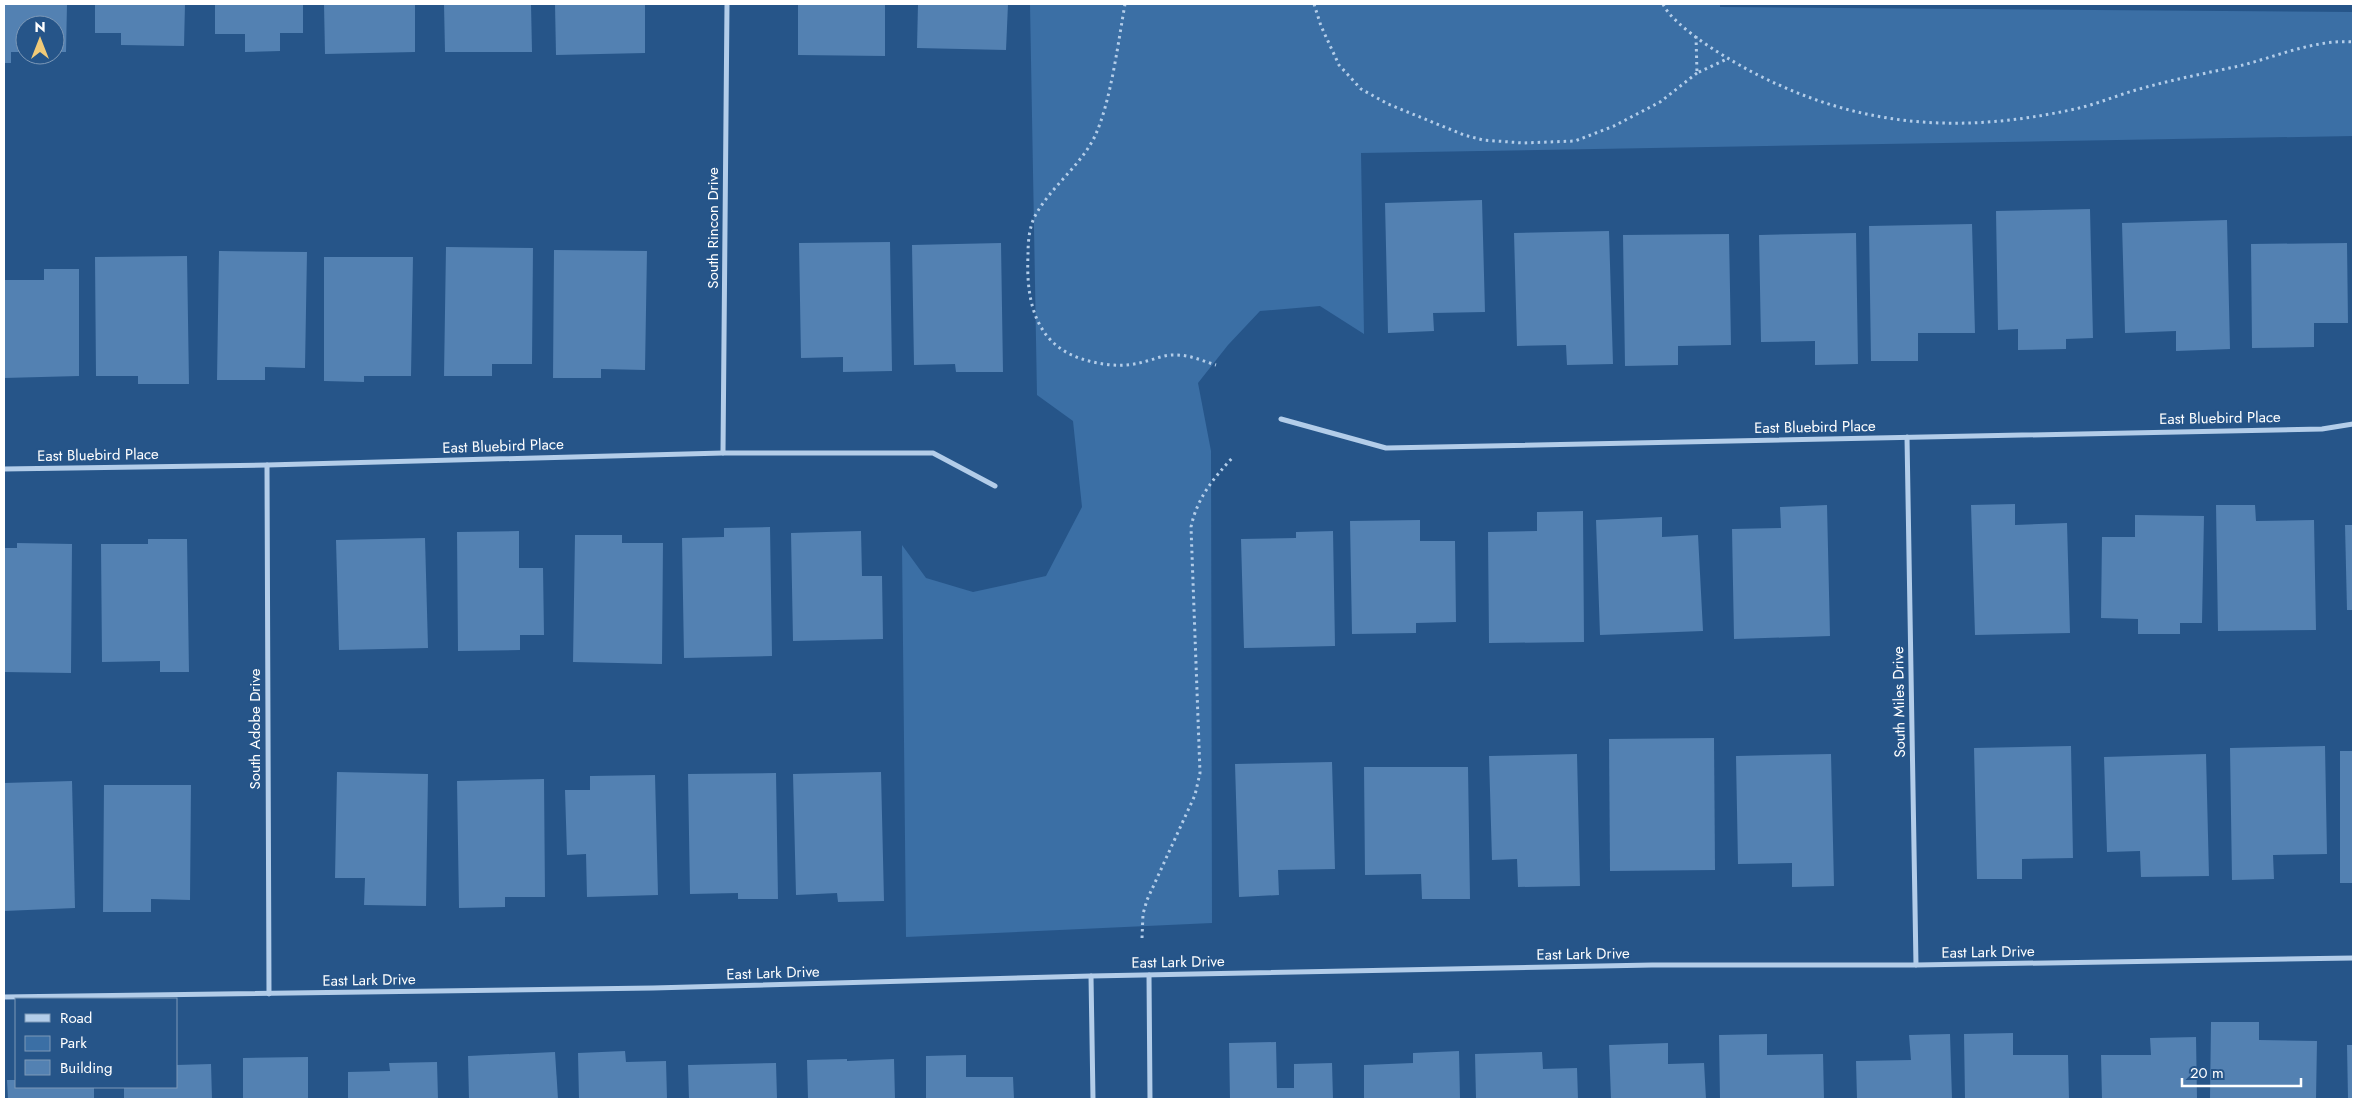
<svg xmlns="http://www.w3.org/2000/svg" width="2357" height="1103" font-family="Jost,sans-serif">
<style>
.green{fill:#3b6fa5}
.building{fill:#5381b2}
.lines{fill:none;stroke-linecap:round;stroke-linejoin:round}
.path{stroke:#b3cde9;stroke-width:3;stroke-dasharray:2.5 4;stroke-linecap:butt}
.street{stroke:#b3cde9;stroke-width:5}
.labels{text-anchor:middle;stroke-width:4;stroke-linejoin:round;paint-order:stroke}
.street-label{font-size:15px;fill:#fff;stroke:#265589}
</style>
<rect width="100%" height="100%" fill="#265589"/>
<path class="green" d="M1030 4H1720V7L2353 12V136L1361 153 1364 334 1320 306 1260 311 1228 345 1198 383 1211 451 1212 923 906 937 902 545 926 578 973 592 1046 576 1082 507 1073 421 1037 395Z"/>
<g class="building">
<path d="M4 4H67L66 52H55V25H25V52H11V63H4Z"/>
<path d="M95 4H185L184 46 121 45V33H95Z"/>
<path d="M215 4H303V33H280V51L245 52V34H215Z"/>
<path d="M324 4H415V52L325 54Z"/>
<path d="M444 4H531L532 52H445Z"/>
<path d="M555 4H645V53L556 55Z"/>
<path d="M798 4H885V56L798 55Z"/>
<path d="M918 4H1008L1006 50 917 48Z"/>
<path d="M1482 200 1485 312 1433 313 1434 331 1388 333 1385 203Z"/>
<path d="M2090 209 2093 338 2066 339V349L2018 350V329L1998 330 1996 211Z"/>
<path d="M2227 220 2230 349 2176 351V331L2125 333 2122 223Z"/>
<path d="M1972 224 1975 333H1918V361H1871L1869 226Z"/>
<path d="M1609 231 1613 364 1567 365 1566 345 1517 346 1514 233Z"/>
<path d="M1856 233 1858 364 1815 365V341L1761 342 1759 235Z"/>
<path d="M1729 234 1731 345 1678 346V365L1625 366 1623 235Z"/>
<path d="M890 242 892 371 843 372V357L801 358 799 243Z"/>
<path d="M1001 243 1003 372H956L955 364 914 365 912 245Z"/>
<path d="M2347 243 2348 323H2314V347L2252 348 2251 244Z"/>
<path d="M446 247 533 248 532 364H492V376H444Z"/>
<path d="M554 250 647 251 645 370 601 369V378H553Z"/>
<path d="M219 251 307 252 305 368 265 367V380H217Z"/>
<path d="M187 256 189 384H138V376H96L95 257Z"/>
<path d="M324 257H413L411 376H364V382L324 381Z"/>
<path d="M44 269H79V376L4 378V280H44Z"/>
<path d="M2015 504V525L2067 523 2070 633 1975 635 1971 505Z"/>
<path d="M1827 505 1830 636 1734 639 1732 529 1781 528 1780 507Z"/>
<path d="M2216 505H2255L2256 521 2314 520 2316 630 2218 631Z"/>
<path d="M1583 511 1584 642 1489 643 1488 532 1537 531V512Z"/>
<path d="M2135 515 2204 516 2202 623H2180V634H2138V619L2101 618 2102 537H2135Z"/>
<path d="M1662 517V537L1698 535 1703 631 1600 635 1596 520Z"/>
<path d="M1420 520V541H1455L1456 622 1416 623V633L1352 634 1350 521Z"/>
<path d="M2345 525H2353V610H2347Z"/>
<path d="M770 527 772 656 684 658 682 538 724 537V528Z"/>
<path d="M519 531V568H543L544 635H520V650L458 651 457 532Z"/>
<path d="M861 531 862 576H882L883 639 793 641 791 533Z"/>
<path d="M1333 531 1335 646 1244 648 1241 539 1296 538V532Z"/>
<path d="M575 535H622V543H663L662 664 573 662Z"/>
<path d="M425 538 428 648 339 650 336 540Z"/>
<path d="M148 539H187L189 672H160V661L102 662 101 544H148Z"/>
<path d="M17 543 72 544 71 673 4 672V548H17Z"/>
<path d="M1714 738 1715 870 1610 871 1609 739Z"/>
<path d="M2071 746 2073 858 2022 859V879H1977L1974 748Z"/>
<path d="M2325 746 2327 854 2273 855 2274 879 2232 880 2230 748Z"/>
<rect x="2340" y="751" width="13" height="132"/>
<path d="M1577 754 1580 886 1518 887 1517 859 1492 860 1489 756Z"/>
<path d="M1831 754 1834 886 1792 887V863L1738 864 1736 756Z"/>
<path d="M2206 754 2209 876 2141 877 2140 851 2107 852 2104 757Z"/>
<path d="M1332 762 1335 869 1278 870 1279 895 1239 897 1235 764Z"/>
<path d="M1364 767H1468L1470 899H1422L1421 874 1365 875Z"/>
<path d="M337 772 428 774 426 906 364 905 365 878H335Z"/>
<path d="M881 772 884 901 838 902 837 893 796 895 793 774Z"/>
<path d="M776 773 778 899H738V893L690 894 688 774Z"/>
<path d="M655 775 658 895 587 897 586 854 567 855 565 790H590V776Z"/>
<path d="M544 779 545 897H505V907L459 908 457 781Z"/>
<path d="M72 781 75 908 4 911V783Z"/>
<path d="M104 785H191L190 900 151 899V912H103Z"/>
<path d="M2211 1022H2259V1040L2317 1041 2316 1099H2210Z"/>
<path d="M2013 1033V1055H2068L2069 1099H1965L1964 1034Z"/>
<path d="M1767 1034V1055L1823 1054 1824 1099H1720L1719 1035Z"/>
<path d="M1950 1034 1952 1099H1857L1856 1061 1911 1060 1909 1035Z"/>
<path d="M2196 1037 2197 1099H2102L2101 1055H2151L2150 1038Z"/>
<path d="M1276 1042 1277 1088H1294V1064L1332 1063 1333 1099H1230L1229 1043Z"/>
<path d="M1668 1043V1064L1704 1063 1706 1099H1611L1609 1045Z"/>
<path d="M2347 1045H2353V1099H2348Z"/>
<path d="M625 1051 626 1062 666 1061 667 1099H579L578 1053Z"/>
<path d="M1459 1051 1460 1099H1364V1065L1413 1063V1053Z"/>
<path d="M555 1052 558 1099H469L468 1056Z"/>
<path d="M1542 1052 1543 1069 1577 1068 1578 1099H1476L1475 1054Z"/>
<path d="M966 1055V1077H1013L1014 1099H926V1056Z"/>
<path d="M308 1057V1099H243V1058Z"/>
<path d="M847 1059V1061L894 1059 895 1099H808L807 1060Z"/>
<path d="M437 1062 438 1099H348V1072L390 1071 389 1063Z"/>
<path d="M776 1063 777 1099H689L688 1065Z"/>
<path d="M211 1064 212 1099H124V1087H176V1065Z"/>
<path d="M7 1080H16V1087H94V1099H8Z"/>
</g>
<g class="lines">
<g class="path">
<path d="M1125 4C1118 43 1111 101 1095 136 1080 167 1049 188 1034 218 1029 229 1028 243 1028 255 1026 298 1034 342 1079 358 1099 365 1123 368 1143 362 1153 360 1165 354 1176 355 1190 355 1203 361 1216 365"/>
<path d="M1314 4 1321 26 1339 65 1361 89 1388 104 1464 135 1483 140 1523 143 1575 141 1614 126 1660 102 1697 73"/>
<path d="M1663 4C1674 28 1734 63 1758 75 1863 128 1961 134 2075 109 2098 104 2120 94 2143 88 2175 79 2207 73 2239 66 2276 57 2315 39 2353 42"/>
<path d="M1696 36 1697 73 1727 59"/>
<path d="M1142 938 1143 914 1147 900 1195 795 1200 773 1191 527C1197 498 1213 479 1233 457"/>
</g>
<g class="street">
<path d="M1281 419 1386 448 2322 429 2353 424"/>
<path d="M1907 437 1916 965"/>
<path d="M723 453 727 4"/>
<path d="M267 465 269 994"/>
<path d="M4 469 267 465 723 453H933L995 486"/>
<path d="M1149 975 1150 1099"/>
<path d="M1091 976 1093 1099"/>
<path d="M4 997 653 988 1091 976 1652 965H1916L2353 958"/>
</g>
</g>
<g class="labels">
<g class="street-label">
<text transform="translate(713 228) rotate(-90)" y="5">South Rincon Drive</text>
<text transform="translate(2220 418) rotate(-1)" y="5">East Bluebird Place</text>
<text transform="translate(1815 427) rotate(-1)" y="5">East Bluebird Place</text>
<text transform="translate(503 446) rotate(-2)" y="5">East Bluebird Place</text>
<text transform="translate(98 455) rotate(-1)" y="5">East Bluebird Place</text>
<text transform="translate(1899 702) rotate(-91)" y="5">South Miles Drive</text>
<text transform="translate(255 729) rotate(-90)" y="5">South Adobe Drive</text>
<text transform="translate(1988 952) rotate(-1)" y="5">East Lark Drive</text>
<text transform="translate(1583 954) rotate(-1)" y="5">East Lark Drive</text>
<text transform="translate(1178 962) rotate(-1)" y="5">East Lark Drive</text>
<text transform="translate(773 973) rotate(-2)" y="5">East Lark Drive</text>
<text transform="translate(369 980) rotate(-1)" y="5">East Lark Drive</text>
</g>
</g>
<rect width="2357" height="1103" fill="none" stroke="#ffffff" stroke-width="10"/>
<rect x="15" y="998" width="162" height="90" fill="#265589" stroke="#7d99b8"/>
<rect x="25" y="1014" width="25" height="8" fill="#b3cde9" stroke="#7d99b8"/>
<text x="60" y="1023" font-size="15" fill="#ffffff">Road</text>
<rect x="25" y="1036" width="25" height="15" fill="#3b6fa5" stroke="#7d99b8"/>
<text x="60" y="1048" font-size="15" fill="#ffffff">Park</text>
<rect x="25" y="1060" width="25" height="15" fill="#5381b2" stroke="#7d99b8"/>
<text x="60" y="1073" font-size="15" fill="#ffffff">Building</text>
<g transform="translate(40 40)"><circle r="24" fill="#265589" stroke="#7d99b8"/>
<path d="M0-4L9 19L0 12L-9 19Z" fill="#f2cb78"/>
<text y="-8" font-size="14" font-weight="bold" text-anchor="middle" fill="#ffffff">N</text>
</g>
<path d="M2182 1078v8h119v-8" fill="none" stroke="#ffffff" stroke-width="2.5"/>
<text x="2190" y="1078" font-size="15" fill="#ffffff" stroke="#265589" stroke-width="4" paint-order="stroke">20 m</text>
</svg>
